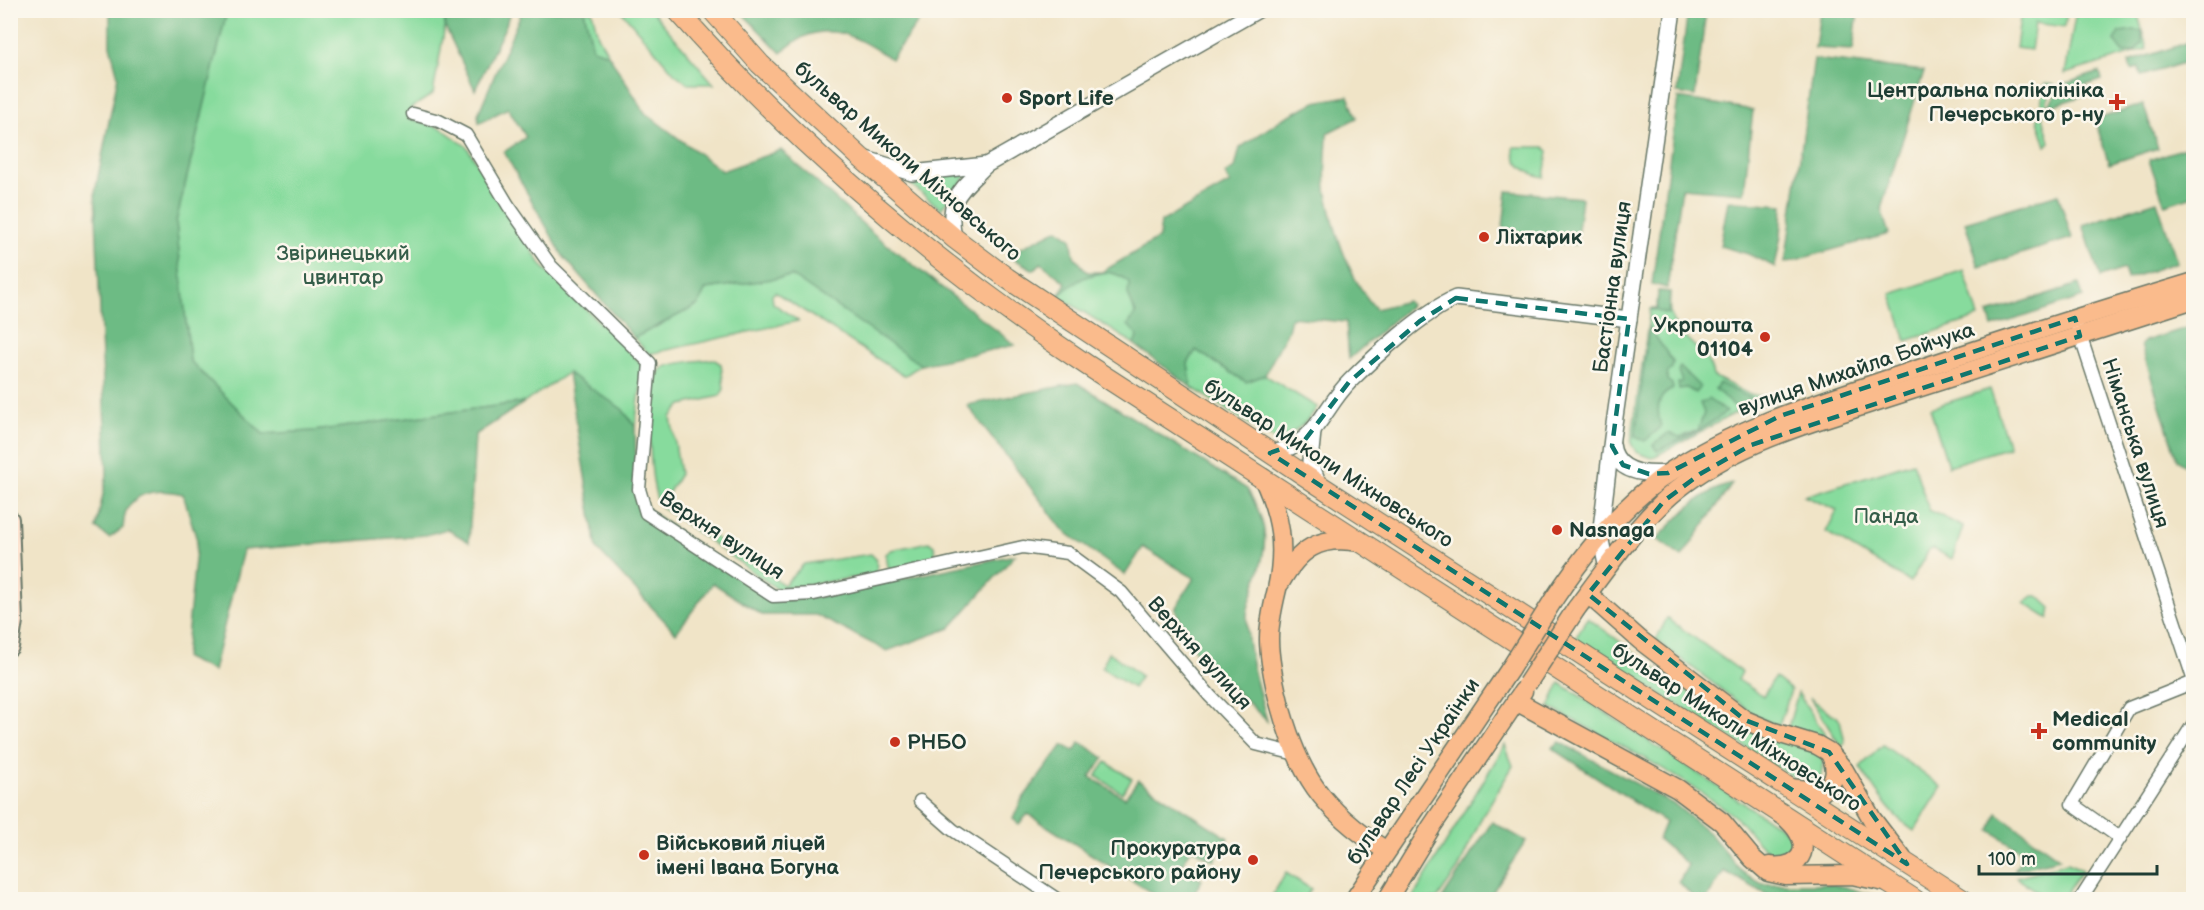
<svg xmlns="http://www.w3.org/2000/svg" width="2204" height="910" font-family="'Balsamiq Sans',sans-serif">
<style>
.green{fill:#87db9d;stroke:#538c68;stroke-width:1.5}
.forest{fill:#6dbb84;stroke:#467c5c;stroke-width:1.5}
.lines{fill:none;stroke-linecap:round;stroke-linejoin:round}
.minor-casing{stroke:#687767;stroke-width:15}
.tertiary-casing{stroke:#687767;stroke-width:18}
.secondary-casing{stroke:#687767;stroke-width:20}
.primary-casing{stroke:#687767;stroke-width:21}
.trunk-casing{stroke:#687767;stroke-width:22}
.minor{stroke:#fff;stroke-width:12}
.tertiary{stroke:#fff;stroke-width:15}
.secondary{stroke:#fde4d1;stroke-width:16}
.primary{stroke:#fabb8c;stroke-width:18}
.trunk{stroke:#fabb8c;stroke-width:20}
.primary-bridge-casing{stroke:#687767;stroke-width:21;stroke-linecap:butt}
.primary-bridge{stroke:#fabb8c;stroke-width:18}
.marked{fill:none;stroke:#0f766e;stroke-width:4.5;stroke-dasharray:12 8;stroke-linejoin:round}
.poi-dot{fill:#c8321e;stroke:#fbf7ec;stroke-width:2}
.labels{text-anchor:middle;stroke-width:5;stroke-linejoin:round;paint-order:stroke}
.poi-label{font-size:21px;font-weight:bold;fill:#1f3d34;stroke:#fbf7ec;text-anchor:start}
.street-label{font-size:21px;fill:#1f3d34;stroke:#fbf7ec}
.park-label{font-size:21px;fill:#345d49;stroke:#fbf7ec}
</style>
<rect width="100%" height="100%" fill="#fbf7ec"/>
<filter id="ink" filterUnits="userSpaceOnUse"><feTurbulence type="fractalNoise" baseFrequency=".0167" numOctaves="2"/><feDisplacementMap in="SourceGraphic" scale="12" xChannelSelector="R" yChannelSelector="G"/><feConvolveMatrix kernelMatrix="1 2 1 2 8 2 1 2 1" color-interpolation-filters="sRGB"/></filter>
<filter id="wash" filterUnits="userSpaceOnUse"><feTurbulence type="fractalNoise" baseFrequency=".008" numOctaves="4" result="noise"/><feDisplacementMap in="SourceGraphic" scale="24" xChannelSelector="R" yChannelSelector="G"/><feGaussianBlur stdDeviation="1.35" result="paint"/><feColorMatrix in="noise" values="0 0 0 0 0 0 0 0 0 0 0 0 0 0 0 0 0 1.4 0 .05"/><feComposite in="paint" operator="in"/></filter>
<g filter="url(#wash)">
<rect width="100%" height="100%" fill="#f0e4c7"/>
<g class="green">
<path d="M227 11H444L445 26 433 94 411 108 407 118 441 128 467 147 542 266 644 366 635 426 622 409 568 373 525 402 314 431 263 434 190 361 176 222Z"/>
<path d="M584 11H592L598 36 608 54 593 50Z"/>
<path d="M621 11H652L714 84H689L675 74Z"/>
<path d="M2021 11H2067L2065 27 2035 23 2031 50 2016 48Z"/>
<path d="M2076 11H2137L2147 49 2065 74Z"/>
<path d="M2045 84 2054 85 2042 113 2050 142 2046 146 2038 120Z"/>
<path d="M1514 147H1544L1548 151 1544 177C1528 174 1513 165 1514 147Z"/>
<path d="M969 173 941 209 908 182 920 178Z"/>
<path d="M1964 270 1979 317 1906 341 1891 294Z"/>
<path d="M1107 272 1118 274 1129 282C1127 303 1145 324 1134 344L1058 296 1079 278Z"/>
<path d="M792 276 921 365 904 376 775 292 772 295 773 303 798 321 649 354 634 338 698 305 706 289Z"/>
<path d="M1658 291 1670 292C1670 298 1669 306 1670 312 1675 339 1709 348 1713 376L1750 395 1775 397 1797 392 1735 413 1652 458 1636 452 1631 443 1650 309H1657Z"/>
<path d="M1196 350 1246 382 1265 375 1317 407C1307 424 1293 434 1276 441L1191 387 1188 363Z"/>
<path d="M713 359 721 364 724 389 720 396 682 405 671 417 680 474 663 502 784 585 804 564 871 554 876 559 877 570 874 575 777 589 660 506C648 489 644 378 663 368 673 362 701 361 713 359Z"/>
<path d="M1990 389 2009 447 1948 466 1930 408Z"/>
<path d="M1913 462 1929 510 1963 527 1952 559 1934 549 1929 550 1910 582 1826 532 1837 510 1804 496Z"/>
<path d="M929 542 934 546 936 556 931 564 892 571 888 567 886 554 891 550Z"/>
<path d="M2033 596H2038L2051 608 2049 619 2024 603Z"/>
<path d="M1588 618 1730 723 1818 753 1823 761 1821 776 1813 779 1793 777 1574 640Z"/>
<path d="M1667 618 1742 672 1738 680 1763 696 1775 677 1791 690 1779 726 1759 718 1656 640Z"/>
<path d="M1109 652 1141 676 1133 688 1102 668Z"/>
<path d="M1560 683 1792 835V849L1778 856C1758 850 1750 828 1734 816 1677 772 1612 741 1549 707Z"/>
<path d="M1798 693 1825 734 1822 741 1787 731Z"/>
<path d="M1810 698 1840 720 1845 743 1842 746 1838 742Z"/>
<path d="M1505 745 1513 766 1483 815 1458 869 1437 899H1412Z"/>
<path d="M1883 745 1942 787 1914 831C1890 815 1876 791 1860 767Z"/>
<path d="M1106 762 1132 779 1122 793 1096 776Z"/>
<path d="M2068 863 2082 870 2062 899H2047L2016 877Z"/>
<path d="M1286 873 1311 889 1304 899H1270Z"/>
</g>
<g class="forest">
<path d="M110 11H227L176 222 190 361 263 434 314 431 525 402 475 435 469 542 447 529 426 535 243 550 213 671 185 658 197 540 183 494C165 489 138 489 127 509 124 514 124 522 123 528L109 538 96 528 107 475 95 192 118 76 110 45Z"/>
<path d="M444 11H510L506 25 475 90 445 26Z"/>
<path d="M522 11H584L593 49 608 54 645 113 722 171 781 150 875 235 1015 345 921 365 792 276 706 289 698 305 634 338 563 256 504 152 526 137 508 108 479 123 478 114Z"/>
<path d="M740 11H926L891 59C852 33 819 16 781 53Z"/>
<path d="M1688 11H1706L1695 96 1677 93Z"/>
<path d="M1820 11H1858L1853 50 1815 48Z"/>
<path d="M2135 30 2142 31V44L2134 52 2124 53 2115 41 2119 32Z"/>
<path d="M2192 41 2193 70 2190 61 2141 76 2139 68 2131 70 2129 62Z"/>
<path d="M1814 59 1924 71 1881 209 1889 234 1785 263Z"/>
<path d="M2100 72 2102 80 2086 85 2089 94 2048 107 2061 85Z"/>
<path d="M1348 96 1357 118 1327 133C1327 153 1323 175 1327 194 1335 234 1349 279 1376 309L1407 301 1411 305 1349 359 1346 322 1291 317 1288 330 1265 375 1246 382 1196 350 1188 363 1191 387 1134 344 1138 336 1128 325 1136 313 1128 295 1129 282C1104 261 1079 278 1058 296L1066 283 1041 263 1034 270 1007 255 1058 229 1071 238 1074 256 1087 272H1102L1159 238 1161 222 1230 183 1225 174 1235 168 1240 148 1282 119 1315 102Z"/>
<path d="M1678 98 1753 110 1744 193 1682 188 1667 288 1652 284Z"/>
<path d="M2143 104 2158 148 2109 164 2095 120Z"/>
<path d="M2193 145V196L2165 205 2149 160Z"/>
<path d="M1507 191 1582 198 1576 245 1502 236Z"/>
<path d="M2058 194 2072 238 1979 267 1965 222Z"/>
<path d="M1728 201 1783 205 1781 235 1775 267 1748 254 1720 246Z"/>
<path d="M2157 201 2177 262 2127 279 2124 269 2100 277 2083 225Z"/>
<path d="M2079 284 2083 297 1992 327 1988 313Z"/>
<path d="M1658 291 1670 292 1668 314 1650 309H1657Z"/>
<path d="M2193 326V342L2189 343 2193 357V382L2190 383 2194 393 2193 485 2188 468 2177 460 2141 345 2145 341Z"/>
<path d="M1649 327 1673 362 1672 368 1668 371 1667 380 1672 384 1673 389C1655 396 1657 412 1661 427L1645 441 1635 437Z"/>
<path d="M1680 367 1700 387 1695 393 1687 388 1679 389 1678 383 1682 382 1678 371Z"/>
<path d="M568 373 622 409 635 426 637 501 773 601 816 597 1015 555 950 628 887 651 816 615H762L713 583 676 633 597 549Z"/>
<path d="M1077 383 1247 489C1270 527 1268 543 1255 585 1253 595 1247 606 1247 616 1246 651 1258 687 1267 721L1196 652 1175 609 1194 578 1143 547 1125 575 1064 531 967 405Z"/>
<path d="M1719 383 1750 398 1752 405 1738 409 1715 389Z"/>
<path d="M1708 399 1727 412 1698 431 1657 451 1653 445 1668 433 1680 437 1698 430 1704 413 1700 403Z"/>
<path d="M1732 484 1682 557 1657 539C1680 516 1700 491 1732 484Z"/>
<path d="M1080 742 1104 758 1090 777 1125 798 1138 780 1228 838 1214 861 1192 848 1181 866 1202 880 1190 899H1161L1028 814 1019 824 1013 819 1021 801 1063 745 1074 751Z"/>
<path d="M1560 742 1677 806 1711 835 1742 872 1762 884H1834L1876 896 1873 900 1775 899 1724 871 1707 899H1695L1679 882 1688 865 1658 839 1665 822 1552 748Z"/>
<path d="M1997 813 2060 859 2015 870 2022 856 2018 849 1990 830Z"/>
<path d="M1492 822 1526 841 1488 899H1442Z"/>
</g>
</g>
<g filter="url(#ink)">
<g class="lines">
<g class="minor-casing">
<g id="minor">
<path d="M413 114 439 121 466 135 508 205 551 266 650 363 639 489 646 513 773 596 814 594 1023 547 1068 553 1121 592 1210 696 1256 744 1296 754"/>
<path d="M2078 329 2194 681"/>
<path d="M920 801 953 830 1058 900"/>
<path d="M2120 838 2072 804 2129 708 2194 682"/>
<path d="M2080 900 2194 723"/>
</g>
</g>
<g class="tertiary-casing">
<g id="tertiary">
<path d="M866 159 912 173 986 165"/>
<path d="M954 238C946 197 960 192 986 165L1258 10"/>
<path d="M1313 432 1310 461 1319 485"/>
<path d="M1612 444C1615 473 1645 475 1668 473"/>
<path d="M1270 453C1317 446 1321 410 1350 381 1376 355 1423 312 1456 298L1629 319"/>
<path d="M1607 569 1600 536 1612 438 1673 10"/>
</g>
</g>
<g class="secondary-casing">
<path id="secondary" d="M10 519 14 621 10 647"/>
</g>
<g class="primary-casing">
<g id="primary">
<path d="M1263 478C1281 516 1286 547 1277 589 1273 606 1269 622 1269 639 1269 660 1274 682 1279 702 1298 774 1322 810 1385 850"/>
<path d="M1280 583C1299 549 1319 535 1359 542"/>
<path d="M1588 594 1640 640 1745 720 1771 731 1817 745 1829 752 1844 770 1872 819 1902 858"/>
<path d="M1554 599C1585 552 1623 504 1670 472 1739 426 1817 403 1895 377 1994 344 2094 312 2194 282"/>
<path d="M1576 609C1603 573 1630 534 1663 502 1704 463 1759 440 1812 422L2194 299"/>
<path d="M1516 701 1678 789 1722 822 1752 858 1768 872 1786 876 1852 875 1885 882"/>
<path d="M1790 788 1822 792C1835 782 1838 772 1831 756"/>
<path d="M1769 866C1806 870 1813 843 1788 820"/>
<path d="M1354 900 1510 669"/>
<path d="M1387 900 1432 826 1523 691"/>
</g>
</g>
<g class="trunk-casing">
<g id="trunk">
<path d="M677 10C797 146 936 265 1087 365L1915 900"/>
<path d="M712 10 760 64 860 157 954 238 1007 278 1319 485 1963 900"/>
</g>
</g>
<use href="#minor" class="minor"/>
<use href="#tertiary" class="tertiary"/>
<use href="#secondary" class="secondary"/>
<use href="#primary" class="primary"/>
<use href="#trunk" class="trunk"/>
<g class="primary-bridge-casing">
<g id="primary-bridge">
<path d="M1510 669 1554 599"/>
<path d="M1527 684 1576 609"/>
</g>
</g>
<use href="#primary-bridge" class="primary-bridge"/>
</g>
</g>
<path class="marked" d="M1456 298 1629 319 1612 446 1623 465 1649 474 1668 473 1780 416 2075 318 2080 336 1751 445 1700 474 1664 501 1588 594 1745 720 1829 752 1907 864 1270 453 1304 441 1349 382 1420 321Z"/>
<g class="poi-dot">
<circle cx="1007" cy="98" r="6"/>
<path d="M2114 93h6v6h6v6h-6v6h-6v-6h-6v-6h6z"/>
<circle cx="1484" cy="237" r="6"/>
<circle cx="1765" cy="337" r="6"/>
<circle cx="1557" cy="530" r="6"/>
<path d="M2036 722h6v6h6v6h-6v6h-6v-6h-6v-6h6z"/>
<circle cx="895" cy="742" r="6"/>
<circle cx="644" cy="855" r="6"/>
<circle cx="1253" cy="860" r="6"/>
</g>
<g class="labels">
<g class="poi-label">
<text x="2104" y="97" text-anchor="end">Центральна поліклініка<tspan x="2104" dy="24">Печерського р-ну</tspan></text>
<text x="1019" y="105">Sport Life</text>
<text x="1496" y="244">Ліхтарик</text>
<text x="1753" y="332" text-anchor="end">Укрпошта<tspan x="1753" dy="24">01104</tspan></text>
<text x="1569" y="537">Nasnaga</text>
<text x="2052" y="726">Medical<tspan x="2052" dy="24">community</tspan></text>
<text x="907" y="749">РНБО</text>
<text x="656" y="850">Військовий ліцей<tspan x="656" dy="24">імені Івана Богуна</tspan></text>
<text x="1241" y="855" text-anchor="end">Прокуратура<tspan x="1241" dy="24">Печерського району</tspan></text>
</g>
<g class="street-label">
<text transform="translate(908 161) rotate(41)" y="7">бульвар Миколи Міхновського</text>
<text transform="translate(1612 287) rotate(-82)" y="7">Бастіонна вулиця</text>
<text transform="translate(1856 369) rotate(-19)" y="7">вулиця Михайла Бойчука</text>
<text transform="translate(2136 443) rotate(72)" y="7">Німанська вулиця</text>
<text transform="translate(1329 463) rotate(33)" y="7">бульвар Миколи Міхновського</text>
<text transform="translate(722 535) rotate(33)" y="7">Верхня вулиця</text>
<text transform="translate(1200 653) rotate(48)" y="7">Верхня вулиця</text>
<text transform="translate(1737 727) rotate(33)" y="7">бульвар Миколи Міхновського</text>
<text transform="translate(1413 771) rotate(-56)" y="7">бульвар Лесі Українки</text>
</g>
<g class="park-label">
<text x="343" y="260">Звіринецький<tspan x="343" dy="24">цвинтар</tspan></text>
<text x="1886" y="523">Панда</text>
</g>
</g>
<rect width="2204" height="910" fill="none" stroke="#fbf7ec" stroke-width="36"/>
<path d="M1979 865v9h178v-9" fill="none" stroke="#1f3d34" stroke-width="3"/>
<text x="1988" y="865" font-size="18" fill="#1f3d34" stroke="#fbf7ec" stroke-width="4.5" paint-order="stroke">100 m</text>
</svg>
